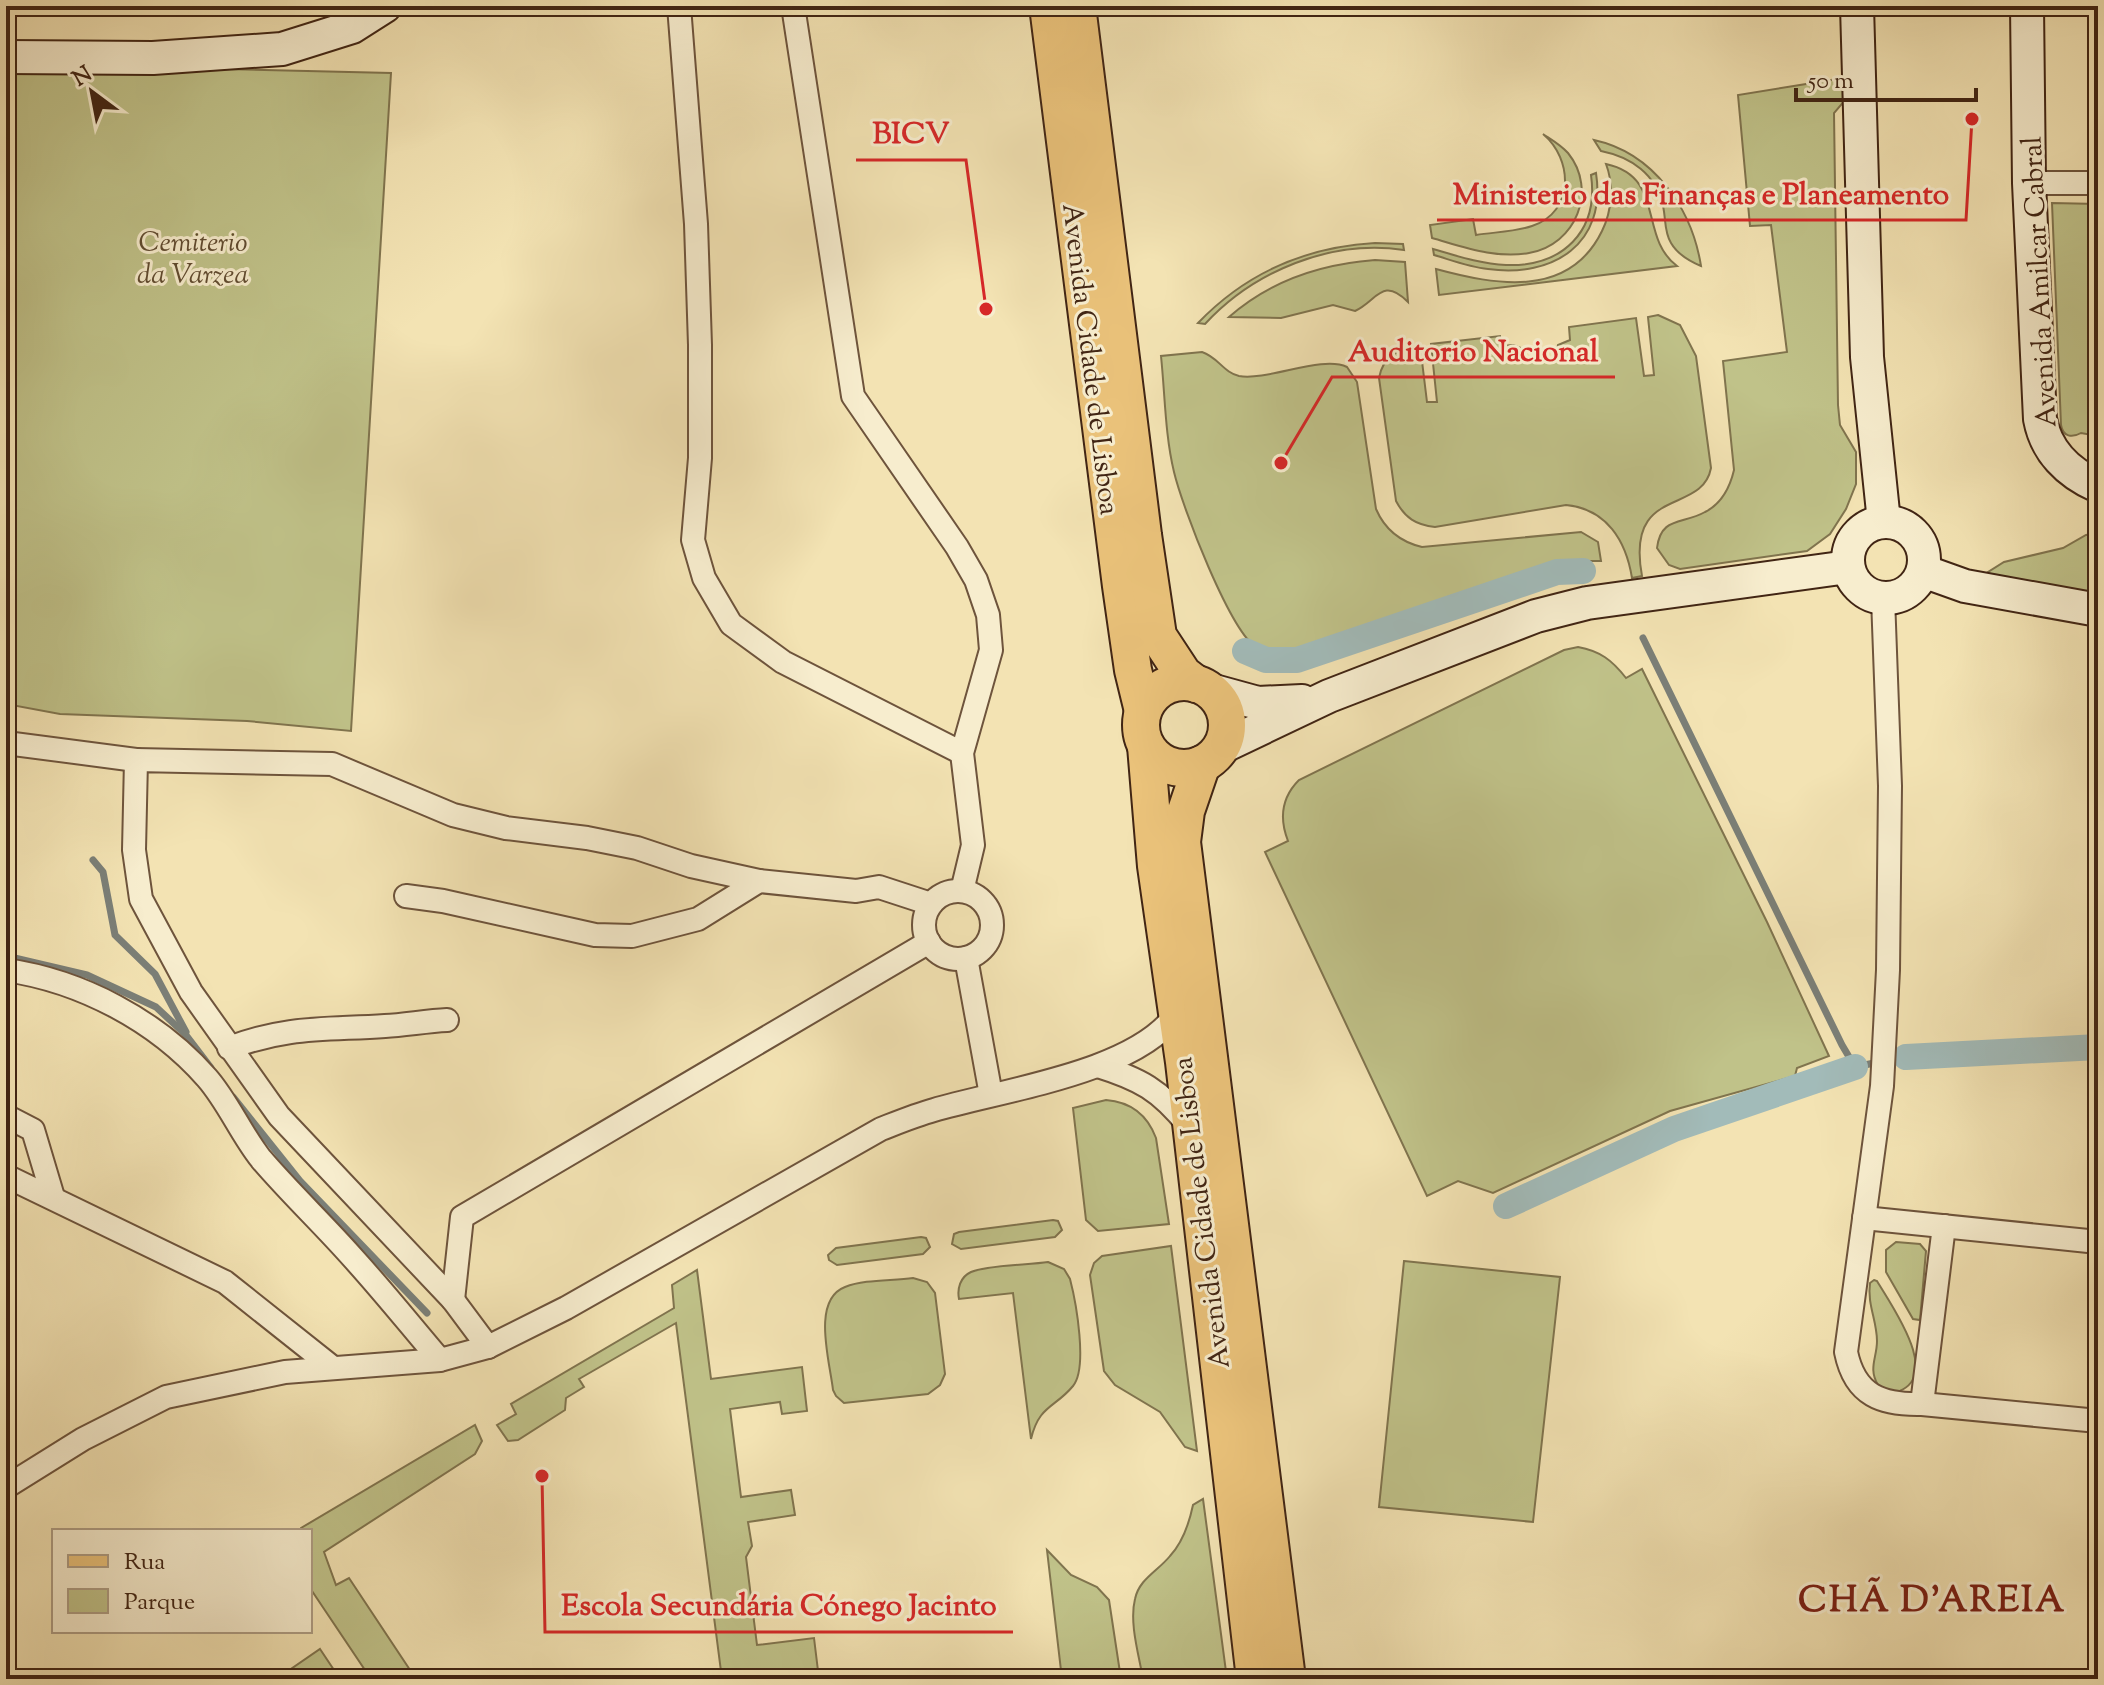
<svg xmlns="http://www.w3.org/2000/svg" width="2104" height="1685" font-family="'Sorts Mill Goudy',serif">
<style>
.green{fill:#c0c289;stroke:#80744e;stroke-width:2}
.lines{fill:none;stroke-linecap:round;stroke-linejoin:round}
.stream{stroke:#7b7f77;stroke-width:7}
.canal{stroke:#a2bbb9;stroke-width:26}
.street-casing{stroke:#6e543c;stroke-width:26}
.secondary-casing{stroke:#412514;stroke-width:36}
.primary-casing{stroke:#412514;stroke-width:40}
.street{stroke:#f7edce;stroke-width:22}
.secondary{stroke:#f7edce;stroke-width:32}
.primary{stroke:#eac27a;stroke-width:36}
.labels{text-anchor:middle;stroke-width:6;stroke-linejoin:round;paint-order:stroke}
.park-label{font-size:28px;font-style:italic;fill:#614c31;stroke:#f7edce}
.street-label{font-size:28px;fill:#412514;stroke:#f7edce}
.district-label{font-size:36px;font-weight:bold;letter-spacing:2px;fill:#7a1f14;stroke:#f7edce}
.leader{fill:none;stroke:#d62828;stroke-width:3}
.callout-dot{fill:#d62828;stroke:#f7edce;stroke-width:3}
.callout-label{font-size:30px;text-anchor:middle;font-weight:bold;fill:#d62828;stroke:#f7edce;stroke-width:6;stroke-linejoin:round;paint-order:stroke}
</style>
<rect width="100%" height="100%" fill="#f3e3b3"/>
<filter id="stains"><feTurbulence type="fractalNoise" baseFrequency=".0025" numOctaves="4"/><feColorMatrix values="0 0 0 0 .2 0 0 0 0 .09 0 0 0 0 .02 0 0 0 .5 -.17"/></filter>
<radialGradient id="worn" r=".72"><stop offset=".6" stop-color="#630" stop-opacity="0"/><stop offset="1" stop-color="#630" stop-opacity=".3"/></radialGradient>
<g class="green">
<path d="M6 64 391 73 351 731 247 721 60 714 6 704Z"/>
<path d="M1850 77 1852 92 1834 113 1838 405 1840 425 1856 452V484L1846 509 1830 534 1807 551 1680 569 1669 565 1657 548C1661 516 1682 525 1705 512 1721 504 1730 487 1734 470L1723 361 1787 352 1771 225 1750 226 1738 95Z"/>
<path d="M1543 134C1552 140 1561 145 1568 153 1598 190 1576 245 1529 253 1496 259 1464 247 1432 238L1430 225 1473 219 1476 235C1494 232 1515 232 1532 226 1575 212 1573 159 1543 134Z"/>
<path d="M1594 140C1654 153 1692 209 1701 266 1689 261 1678 255 1671 243 1664 232 1666 219 1663 206 1656 174 1631 157 1601 151Z"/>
<path d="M1606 164C1666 177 1638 237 1677 266L1439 295 1436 269C1495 285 1569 299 1602 231 1612 211 1614 185 1606 164Z"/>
<path d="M1596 173C1607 244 1553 278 1488 269 1469 267 1451 260 1434 255L1433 249C1457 256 1481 264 1506 265 1563 267 1599 231 1591 175Z"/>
<path d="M2052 203 2098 204V436L2081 433C2072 438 2063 437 2061 425Z"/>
<path d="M1375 243 1403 244 1404 250C1331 239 1254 271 1205 324L1198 323C1246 273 1306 247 1375 243Z"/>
<path d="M1375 260 1405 262 1408 302C1382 276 1377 301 1355 311L1333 305 1281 318 1229 317C1270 281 1321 264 1375 260Z"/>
<path d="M1658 315 1680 325 1696 356 1711 468C1702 516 1625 484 1642 576L1632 578C1626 541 1607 509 1566 505L1435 527C1416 525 1405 518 1396 501L1379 378C1383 355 1400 349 1420 345L1427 402H1437L1431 344 1500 336 1501 346 1513 345 1521 348 1528 363 1555 359 1558 345 1570 340 1569 327 1636 318 1644 376 1654 375 1648 317Z"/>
<path d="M1202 352C1218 357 1224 373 1239 376 1268 381 1322 355 1347 367L1357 382 1376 509C1385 530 1401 542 1422 547L1581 532 1598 542 1601 561H1580L1548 566 1305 649C1289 652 1272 657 1257 648 1230 632 1182 506 1174 472 1165 435 1165 394 1161 356Z"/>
<path d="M2098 533V602L1977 579 2004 562 2063 548 2086 535Z"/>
<path d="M1578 647C1600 651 1612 660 1626 678L1642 669 1767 922 1829 1056 1797 1068 1795 1076 1670 1111 1493 1193 1458 1181 1427 1196 1265 852 1288 841C1279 818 1281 798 1299 780L1564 650Z"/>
<path d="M1106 1100C1131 1102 1147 1114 1156 1138L1169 1224 1098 1231 1086 1220 1073 1108Z"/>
<path d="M1053 1220 1058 1221 1062 1230 1055 1237 961 1249 952 1244 954 1234 959 1232Z"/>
<path d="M921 1237 926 1238 930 1247 923 1254 837 1265 829 1260 828 1255 836 1248Z"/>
<path d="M1896 1242 1920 1244 1926 1251 1920 1320 1913 1319 1886 1272V1250Z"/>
<path d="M1171 1246 1197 1451 1185 1447 1160 1412 1115 1385 1104 1371 1090 1275 1094 1263 1102 1256Z"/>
<path d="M1404 1261 1560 1277 1533 1522 1379 1507Z"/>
<path d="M1048 1262 1064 1269 1070 1279C1076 1302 1088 1368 1073 1386 1055 1408 1039 1405 1031 1439L1013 1293 959 1299C957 1289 960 1277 971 1272 987 1265 1029 1265 1048 1262Z"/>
<path d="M697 1270 711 1379 802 1367 807 1411 782 1414 780 1402 730 1409 741 1497 791 1490 795 1515 748 1522 752 1546 746 1557 757 1645 814 1638 819 1679H722L676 1323 579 1379 584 1387 566 1398 565 1410 518 1440 508 1441 497 1425 516 1414 511 1404 674 1308 672 1285Z"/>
<path d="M913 1278 927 1282 935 1293 945 1374 940 1385 928 1394 844 1403 836 1396 833 1390C830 1362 811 1300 845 1287 865 1279 892 1281 913 1278Z"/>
<path d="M1874 1280 1877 1281C1891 1305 1947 1382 1892 1393L1878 1385C1868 1368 1877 1358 1877 1341 1877 1321 1867 1304 1870 1283Z"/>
<path d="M475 1425 482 1441 475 1454 324 1552 336 1585 349 1578 416 1679H371L310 1588V1531H301V1528Z"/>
<path d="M1203 1499 1227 1679H1143C1139 1655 1129 1623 1135 1599 1139 1579 1158 1571 1170 1556 1183 1542 1189 1524 1193 1505Z"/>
<path d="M1047 1550 1071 1575 1097 1587 1109 1600 1121 1679H1062Z"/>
<path d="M320 1649 340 1679H294L288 1671Z"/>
</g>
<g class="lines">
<g class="stream">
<path d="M1643 638 1842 1045 1855 1067 1879 1062"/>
<path d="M93 860 103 872 115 935 155 974 186 1032"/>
<path d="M6 956 87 975 156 1007 185 1034 211 1068"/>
<path d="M233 1097 300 1181 427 1313"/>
</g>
<g class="canal">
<path d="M1245 651 1266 660H1297L1557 572 1583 571"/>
<path d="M1906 1057 2098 1047"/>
<path d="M1506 1206 1674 1129 1855 1067"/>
</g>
<g class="street-casing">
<g id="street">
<path d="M679 6 696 224 700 345V458L693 540 704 578 731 624 783 662 962 753"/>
<path d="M793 6 853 396 957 547 976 580 988 615 991 650 962 753 973 845 962 891"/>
<path d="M2029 183H2098"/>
<path d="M1883 598 1890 786 1888 970 1882 1086 1846 1352C1855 1396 1882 1405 1922 1404L2098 1421"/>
<path d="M6 743 136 760"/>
<circle cx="958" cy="925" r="34"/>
<path d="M406 896 443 901 595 935 632 936 698 919 759 881"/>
<path d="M931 904 879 887 856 891 759 881 691 866 637 848 587 838 506 828 453 815 332 764 136 760 134 850 141 899 191 992 279 1116 453 1300 488 1347 566 1308 881 1129C899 1122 916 1115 934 1110 1001 1090 1135 1073 1176 1014"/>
<path d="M966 958 991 1095"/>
<path d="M6 970C81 981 156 1020 207 1078 228 1102 241 1134 261 1159 290 1193 323 1224 353 1258 383 1291 411 1326 440 1360"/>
<path d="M229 1048C287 1026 325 1030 385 1026 405 1025 426 1021 447 1020"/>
<path d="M1098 1066C1140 1079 1160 1090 1188 1125"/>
<path d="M6 1116 33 1130 53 1197"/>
<path d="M6 1176 225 1282 332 1367"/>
<path d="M1864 1218 2098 1242"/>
<path d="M453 1300 462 1217 929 942"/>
<path d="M1922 1404 1944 1226"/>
<path d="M6 1487 83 1439 166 1397 285 1372 440 1360 488 1347"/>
</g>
</g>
<g class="secondary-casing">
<g id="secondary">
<path d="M1857 6 1867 357 1884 522"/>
<path d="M2027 6 2029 183 2040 419C2046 451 2068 473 2098 486"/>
<path d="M6 57 153 58 282 49 352 27 385 6"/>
<circle cx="1886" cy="560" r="38"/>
<path d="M1923 571 1965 586 2098 610"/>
<path d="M1207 689 1258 703 1302 701"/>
<path d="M1220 748 1329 696 1536 616 1587 603 1848 567"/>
</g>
</g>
<g class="primary-casing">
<g id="primary">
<path d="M1048 6 1121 586 1133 670 1143 711"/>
<path d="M1077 6 1143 535 1158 636 1183 674 1196 684"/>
<circle cx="1184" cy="725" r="43"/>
<path d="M1146 746 1156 866 1184 1062 1255 1679"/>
<path d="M1202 764 1186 811 1182 842 1287 1679"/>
</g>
</g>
<use href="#street" class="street"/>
<use href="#secondary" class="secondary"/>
<use href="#primary" class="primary"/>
</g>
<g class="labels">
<g class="park-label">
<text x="193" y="251">Cemiterio<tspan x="193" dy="32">da Varzea</tspan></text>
</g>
<g class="street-label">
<text transform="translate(2038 282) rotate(-93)" y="10">Avenida Amilcar Cabral</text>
<text transform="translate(1092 359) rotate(83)" y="10">Avenida Cidade de Lisboa</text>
<text transform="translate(1200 1213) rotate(-97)" y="10">Avenida Cidade de Lisboa</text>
</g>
<g class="district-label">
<text x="1932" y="1611">CHÃ D’AREIA</text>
</g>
</g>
<path class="leader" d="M986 309L966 160H856M1972 119L1966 220H1437M1281 463L1332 377H1615M542 1476L545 1632H1013"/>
<g class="callout-dot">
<circle cx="986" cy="309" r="8"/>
<circle cx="1972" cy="119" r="8"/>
<circle cx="1281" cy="463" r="8"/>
<circle cx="542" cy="1476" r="8"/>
</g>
<g class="callout-label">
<text x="911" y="143">BICV</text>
<text x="1701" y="204">Ministerio das Finanças e Planeamento</text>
<text x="1473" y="361">Auditorio Nacional</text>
<text x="779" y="1615">Escola Secundária Cónego Jacinto</text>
</g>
<rect width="2104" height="1685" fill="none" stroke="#f3e3b3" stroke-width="32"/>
<rect x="8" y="8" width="2088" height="1669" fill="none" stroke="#412514" stroke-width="4"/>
<rect x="16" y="16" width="2072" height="1653" fill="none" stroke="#412514" stroke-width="2"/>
<rect x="52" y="1529" width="260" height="104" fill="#f7edce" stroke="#ae9d84" stroke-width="2"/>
<rect x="68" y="1555" width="40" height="12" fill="#eac27a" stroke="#ae9d84" stroke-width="2"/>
<text x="124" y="1569" font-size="24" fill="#412514">Rua</text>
<rect x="68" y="1589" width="40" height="24" fill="#c0c289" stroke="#ae9d84" stroke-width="2"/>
<text x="124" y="1609" font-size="24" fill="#412514">Parque</text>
<g transform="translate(92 92) rotate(328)" stroke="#f7edce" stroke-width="6" paint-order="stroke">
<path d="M0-6L14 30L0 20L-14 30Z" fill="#412514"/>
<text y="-12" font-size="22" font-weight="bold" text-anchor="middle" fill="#412514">N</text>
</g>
<path d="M1796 88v12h180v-12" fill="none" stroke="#412514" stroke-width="4"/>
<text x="1808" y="88" font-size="24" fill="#412514" stroke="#f7edce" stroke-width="6" paint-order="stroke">50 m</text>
<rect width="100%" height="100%" filter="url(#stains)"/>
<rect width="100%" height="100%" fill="url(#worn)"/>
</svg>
